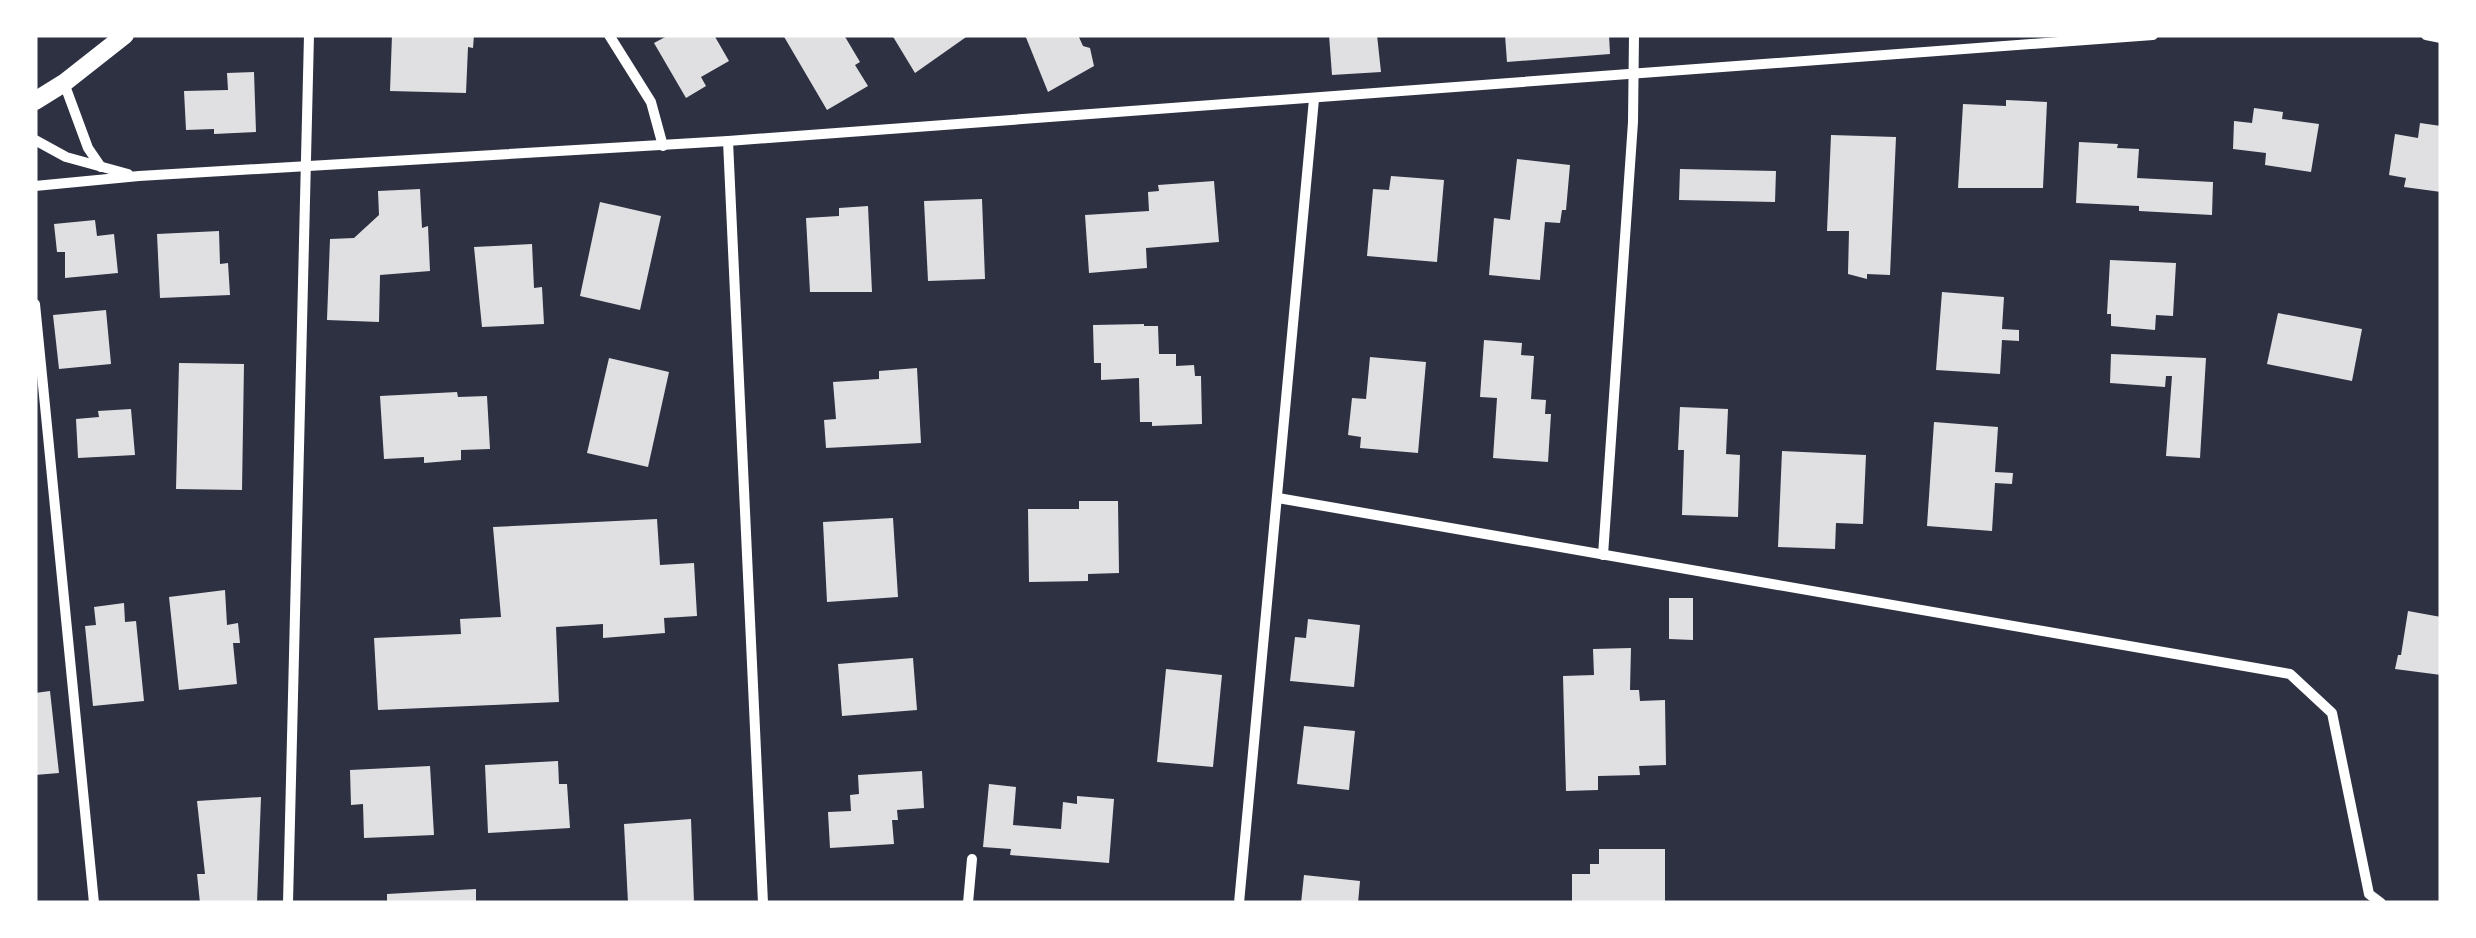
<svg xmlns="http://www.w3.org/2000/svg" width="2476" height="938" font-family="Rubik,sans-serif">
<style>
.building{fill:#e0e0e3}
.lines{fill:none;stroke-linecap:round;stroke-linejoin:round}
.minor{stroke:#fff;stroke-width:10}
.tertiary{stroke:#fff;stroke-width:18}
</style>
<rect width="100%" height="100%" fill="#2d3142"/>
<g class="building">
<path d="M392 35H474L473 48 468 47 466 93 390 91Z"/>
<path d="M669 35H714L729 61 701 77 706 86 686 98 654 43Z"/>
<path d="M783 35H844L860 62 855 65 868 86 827 110Z"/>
<path d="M892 35H969L915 73Z"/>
<path d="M1025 35H1078L1083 46 1090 48 1094 66 1048 92Z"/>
<path d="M1329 35H1377L1381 72 1332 75Z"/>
<path d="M1505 35H1609L1610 54 1507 62Z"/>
<path d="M254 72 256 132 214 134V129L186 130 184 91 228 90 227 73Z"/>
<path d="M2006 100 2047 102 2043 188H1958L1963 104 2006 106Z"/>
<path d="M2254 108 2283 112 2282 119 2319 124 2311 172 2265 165 2266 153 2233 149 2234 121 2252 123Z"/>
<path d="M2420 123 2441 126V192L2404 187 2406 178 2389 175 2395 134 2418 138Z"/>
<path d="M1831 135 1896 137 1890 275 1867 274V279L1848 274 1849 231H1827Z"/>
<path d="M2079 142 2118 144 2117 148 2139 149 2137 178 2213 182 2212 215 2139 211V206L2076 203Z"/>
<path d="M1517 159 1570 165 1566 210H1562L1560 223 1545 222 1540 280 1489 275 1494 218 1510 220Z"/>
<path d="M1680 169 1776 171 1775 202 1679 200Z"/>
<path d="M1391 176 1444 180 1437 262 1367 256 1373 189 1389 190Z"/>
<path d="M1214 181 1219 242 1146 248 1147 268 1089 273 1085 215 1149 211 1148 192 1159 191 1158 185Z"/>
<path d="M420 189 422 228 428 226 430 271 380 275 379 322 327 320 330 239 354 238 379 215 378 191Z"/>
<path d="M982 199 985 279 928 281 924 201Z"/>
<path d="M600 202 661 216 640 310 580 296Z"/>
<path d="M868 206 872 292H810L806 218 839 216V208Z"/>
<path d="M95 220 97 236 114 234 118 273 65 278V252H57L54 224Z"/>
<path d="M219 231 220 264 228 263 230 295 160 298 157 234Z"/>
<path d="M532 244 534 288 542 287 544 324 482 327 474 247Z"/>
<path d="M2110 260 2176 263 2173 316 2156 315 2155 330 2111 326V314H2107Z"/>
<path d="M1942 292 2004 297 2002 329 2019 330V341L2002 340 2000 374 1936 370Z"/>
<path d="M106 310 111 364 59 369 53 315Z"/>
<path d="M2278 313 2362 329 2352 381 2267 364Z"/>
<path d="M1144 324V326H1158L1159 354H1176V366L1194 365 1195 376H1201L1202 424 1152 426V422H1140L1139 378 1101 380V363H1094L1093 325Z"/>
<path d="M1484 340 1522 343 1521 355 1534 356 1531 399 1546 400 1545 414H1551L1548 462 1493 458 1497 398 1480 397Z"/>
<path d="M2111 354 2206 358 2200 458 2166 456 2172 376H2166L2165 387 2110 383Z"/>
<path d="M1370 357 1426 362 1418 453 1360 448 1361 437 1348 435 1352 398 1366 399Z"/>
<path d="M609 358 669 372 648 467 587 453Z"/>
<path d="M179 363 244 364 242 490 176 489Z"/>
<path d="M917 368 921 443 826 448 824 420 836 419 833 382 879 379V371Z"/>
<path d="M457 392 458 397 487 396 490 449 461 450V460L424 463V457L384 459 380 396Z"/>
<path d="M1680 407 1728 409 1726 454 1740 455 1738 517 1682 515 1684 450H1678Z"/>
<path d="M131 409 135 455 78 458 76 419 99 417 98 411Z"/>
<path d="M1934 422 1998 427 1995 472 2013 473 2012 484 1995 483 1992 531 1927 526Z"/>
<path d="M1782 451 1866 455 1863 524 1836 523 1835 549 1778 547Z"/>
<path d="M1079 501H1118L1119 573 1088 574V581L1029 582 1028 509H1079Z"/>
<path d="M893 518 898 597 827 602 823 522Z"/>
<path d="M657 519 660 565 694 563 697 616 664 618 665 633 603 638V624L556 627 559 702 378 710 374 638 461 634 460 619 501 617 493 527Z"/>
<path d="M225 590 227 625 238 623 240 643H233L237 684 179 690 169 597Z"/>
<path d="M1669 598H1693V640L1669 639Z"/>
<path d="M124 603 125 622 136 621 144 701 93 706 85 626 96 625 94 607Z"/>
<path d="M2408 611 2441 617V675L2395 669 2398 655H2401Z"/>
<path d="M1308 619 1360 625 1354 687 1290 681 1295 637 1306 638Z"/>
<path d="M1631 648 1630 690H1639L1640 701 1665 700 1666 765 1639 766 1640 775 1598 776V790L1566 791 1563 676 1594 675 1593 649Z"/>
<path d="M913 658 917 710 842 716 838 664Z"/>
<path d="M1166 669 1222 675 1213 767 1157 762Z"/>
<path d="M50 691 59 773 35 775V693Z"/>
<path d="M1304 726 1355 731 1349 790 1297 784Z"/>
<path d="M558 761 559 784H567L570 828 488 833 485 765Z"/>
<path d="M430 766 434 835 364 838 363 804 351 805 350 770Z"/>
<path d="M922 771 924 808 897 810 898 820H892L894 844 830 848 828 812 851 811 850 795 859 794 858 775Z"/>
<path d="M989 784 1016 787 1013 825 1061 829 1063 802 1077 804V796L1114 799 1109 863 1010 855 1011 849 983 847Z"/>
<path d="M261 797 257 903H200L197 874H205L197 801Z"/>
<path d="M691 819 694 903H628L624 824Z"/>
<path d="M1599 849H1665V903H1572V874H1590V864H1599Z"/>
<path d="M1304 875 1360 881 1358 903H1301Z"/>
<path d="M476 889V903H387V894Z"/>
</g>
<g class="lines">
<g class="minor">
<path d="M609 35 651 102 663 146"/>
<path d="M2426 35 2441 38"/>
<path d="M64 83 88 148 101 167"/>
<path d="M35 140 66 157 128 174"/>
<path d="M728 141 763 903"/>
<path d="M35 186 139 176 728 141 2153 35"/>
<path d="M35 304 94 903"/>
<path d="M1278 498 2290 674 2332 713 2369 894 2381 903"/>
<path d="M1603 555 1633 122 1634 35"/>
<path d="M288 903 309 35"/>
<path d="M968 903 972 859"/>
<path d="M1239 903 1314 99"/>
</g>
<path class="tertiary" d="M35 101 64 83 125 35"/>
</g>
<rect width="2476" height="938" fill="none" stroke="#ffffff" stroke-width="75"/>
</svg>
